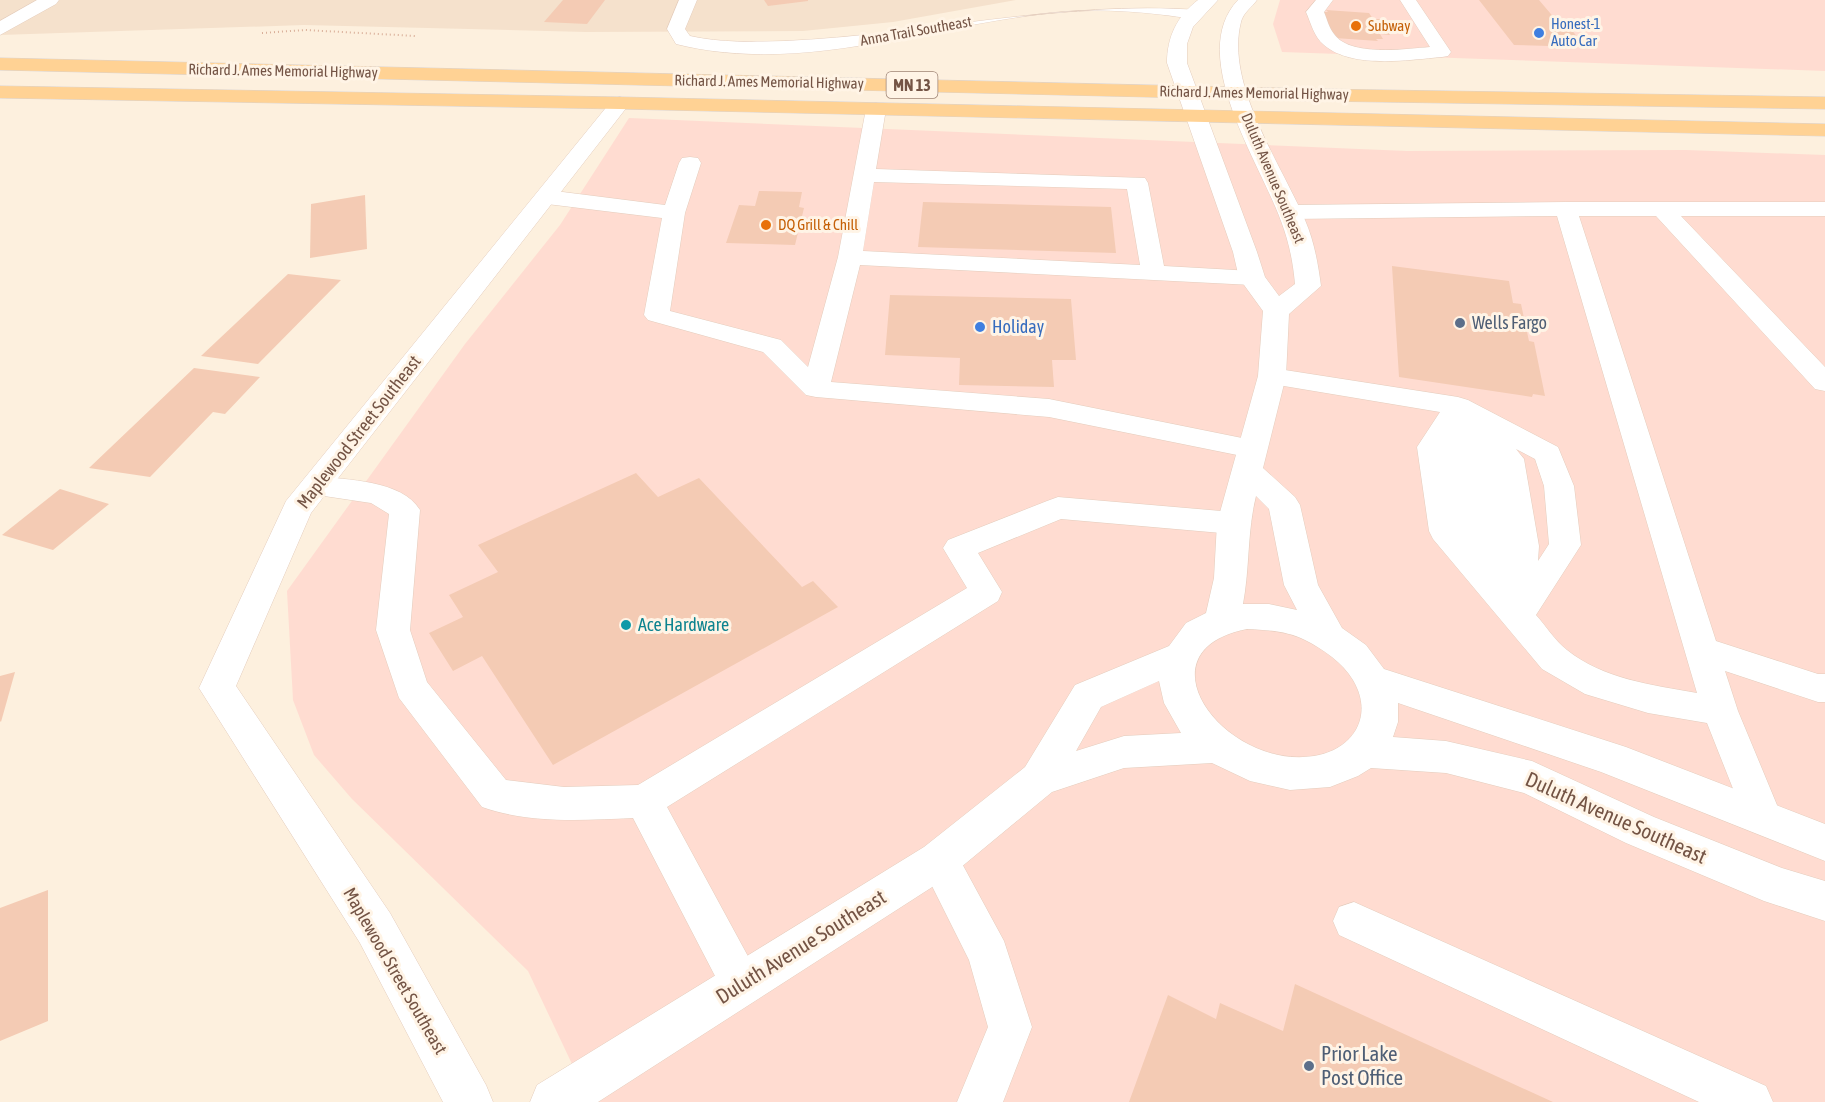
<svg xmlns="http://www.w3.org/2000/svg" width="1825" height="1102" font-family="'Asap Condensed',sans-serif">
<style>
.residential{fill:#f5e1cc}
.commercial{fill:#ffdcd1}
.building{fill:#f4cbb4}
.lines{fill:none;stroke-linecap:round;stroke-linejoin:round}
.service-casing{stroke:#e4cdbd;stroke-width:1}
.minor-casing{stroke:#e4cdbd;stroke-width:1}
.tertiary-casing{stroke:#e4cdbd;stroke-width:1}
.primary-casing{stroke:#dbd3cf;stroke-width:1}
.path{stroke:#d9ae98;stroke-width:2;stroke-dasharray:1 3;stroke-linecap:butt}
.service{fill:#fff;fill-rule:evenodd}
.minor{fill:#fff;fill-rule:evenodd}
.tertiary{fill:#fff;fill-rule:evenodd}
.primary{fill:#ffd294;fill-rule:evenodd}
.food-dot{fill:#e8710a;stroke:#fff4e6;stroke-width:2}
.shop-dot{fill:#3f7fe0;stroke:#fff4e6;stroke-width:2}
.service-dot{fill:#5c6f8a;stroke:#fff4e6;stroke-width:2}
.culture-dot{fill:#0f9aa8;stroke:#fff4e6;stroke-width:2}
.labels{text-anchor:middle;stroke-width:6;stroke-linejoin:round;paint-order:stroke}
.far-shop-label{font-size:15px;fill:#366cbe;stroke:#fff4e6;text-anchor:start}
.far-food-label{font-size:15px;fill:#c56008;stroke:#fff4e6;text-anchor:start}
.far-street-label{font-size:15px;fill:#745445;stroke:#fff4e6}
.shield{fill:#fff4e6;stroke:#9e8475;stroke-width:1.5}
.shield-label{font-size:16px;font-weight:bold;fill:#745445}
.service-label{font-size:18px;fill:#4e5e75;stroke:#fff4e6;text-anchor:start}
.shop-label{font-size:18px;fill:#366cbe;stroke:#fff4e6;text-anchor:start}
.street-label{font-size:18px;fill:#745445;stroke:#fff4e6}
.culture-label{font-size:18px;fill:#0d838f;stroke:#fff4e6;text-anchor:start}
.near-street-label{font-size:21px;fill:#745445;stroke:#fff4e6}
.near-service-label{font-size:21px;fill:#4e5e75;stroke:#fff4e6;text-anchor:start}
</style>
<rect width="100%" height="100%" fill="#fdf0de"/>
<path class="residential" d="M0 0H1016L893 22 803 31 586 32 304 25 0 35Z"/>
<g class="commercial">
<path d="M1280 0H1825V71L1282 52 1273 24Z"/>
<path d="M629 118 1407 151 1686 150 1825 155V1102H590L528 971 352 799 314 755 293 700 287 591 465 344 560 225Z"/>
</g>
<g class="building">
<path d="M563 0H605L587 24 544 22Z"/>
<path d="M764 0H808V1L768 6Z"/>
<path d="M1479 0H1539L1556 20H1563L1586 47 1514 45Z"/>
<path d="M1326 10 1369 13 1373 19H1381L1390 35 1380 34 1383 39H1376L1378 41 1335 38 1322 12H1328Z"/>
<path d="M759 191 802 192 799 207 804 208 795 245 726 243 739 205 755 206Z"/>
<path d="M365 195 367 249 310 258 311 204Z"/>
<path d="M923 202 1111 207 1116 253 918 247Z"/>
<path d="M1392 266 1509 281 1513 303 1521 304 1529 341 1534 342 1545 396 1533 394 1532 397 1399 377Z"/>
<path d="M288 274 341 280 258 364 201 356Z"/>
<path d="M890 295 1071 299 1076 360H1052L1054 387 959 385 960 358 885 355Z"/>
<path d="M194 368 260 377 225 414 213 412 150 477 89 468Z"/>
<path d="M636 473 658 497 699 478 802 587 813 581 838 607 553 765 482 656 453 671 429 633 463 617 449 595 498 572 478 545Z"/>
<path d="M60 489 109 504 53 550 2 535Z"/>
<path d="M15 672 1 722 0 721V676Z"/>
<path d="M48 890V1021L0 1041V908Z"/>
<path d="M1295 984 1553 1102H1129L1168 995 1216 1019 1220 1003 1283 1031Z"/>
</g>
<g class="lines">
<g class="service-casing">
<g id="service">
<path d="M1316 0H1333L1324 12C1327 19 1329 28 1334 34 1350 57 1405 49 1430 47L1400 0H1416L1451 52 1448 56 1442 57C1408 60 1352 69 1324 45 1314 37 1311 23 1306 12Z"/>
<path d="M876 103 883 105 886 109 876 169 1145 178 1148 183 1164 266 1252 271 1261 273 1264 278 1261 283 1252 285 860 265 831 382 1049 399 1252 440 1262 442 1266 449 1262 456 1252 458 1049 417 816 397 806 395 763 352 648 320 644 315 662 218 547 204 539 202 536 197 539 192 547 190 665 205 679 163 682 158 690 157 698 158 701 163 685 213 670 311 781 340 808 367 838 257 866 109 869 105ZM874 182 1127 189 1140 265 863 251Z"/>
<path d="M1566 202H1825V216H1681L1825 367V391L1815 389 1656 216H1579L1716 641 1818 674H1825V702H1818L1725 671 1738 711 1782 817 1777 829 1763 834 1749 829 1707 723 1648 713 1585 694 1542 669 1433 539 1429 531 1417 447 1440 412 1272 384 1262 382 1259 376 1262 370 1272 368 1458 397 1468 400 1558 447 1574 486 1581 545 1536 615C1546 626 1555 641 1567 650 1603 679 1652 685 1697 693L1557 216 1290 219 1282 217 1279 212 1282 207 1290 205ZM1516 449 1535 459 1544 486 1549 544 1538 561 1539 546 1524 459Z"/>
<path d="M315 476C347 480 402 480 420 510L410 630 427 682 506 780 564 787 638 785 967 588 943 548 948 540 1047 501 1058 497 1233 512 1244 515 1248 523 1244 531 1233 534 1061 519 978 553 1002 592 998 601 667 807 763 984 757 999 742 1005 727 999 633 818C583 820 530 824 482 807L399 698 376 630 389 514 371 503 304 493 300 486 304 479Z"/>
<path d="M939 842 953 847 1004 941 1032 1027 1003 1102H957L988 1027 969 960 919 860 925 847Z"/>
<path d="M1354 902 1766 1086 1773 1102H1699L1339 935 1333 921 1339 907Z"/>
</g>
</g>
<g class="minor-casing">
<g id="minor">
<path d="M37 0H59L56 4 0 35V21Z"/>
<path d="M679 0H697L685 29 690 36C721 43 753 42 785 41 923 35 1061 0 1199 10L1202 14 1199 18 1193 19C1149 12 1105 8 1061 12 934 23 805 76 676 44L667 29Z"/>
<path d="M620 97 627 99 630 103 627 107 311 513 236 686 390 913 486 1085 493 1102H443L360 943 199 688 286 501 613 99Z"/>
</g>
</g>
<g class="tertiary-casing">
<path id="tertiary" d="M1198 0H1218L1193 27 1187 44V63L1257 252 1265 277 1279 296 1295 284C1293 262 1289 242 1281 221 1260 163 1186 55 1238 0H1257C1252 7 1243 13 1241 22 1225 84 1281 164 1305 220 1314 241 1318 263 1321 286L1289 314 1286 376 1263 468 1295 497 1300 505 1318 585 1342 628 1366 645 1384 669 1626 747 1825 824V861L1601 772 1398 703V722L1393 737 1446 741 1532 761 1654 817 1782 868 1825 881V921L1764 901 1626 843 1524 793 1446 773 1371 768 1358 776 1330 787 1290 790 1250 781 1212 763 1124 768 1052 792 954 873 598 1102H530L537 1085 924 847 1025 767 1075 685 1169 646 1186 623 1206 613 1214 578 1217 523 1258 376 1263 311 1239 278 1233 252 1167 63C1167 37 1177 16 1198 0ZM1256 496 1269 509 1284 585 1297 610 1269 604H1243C1250 567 1247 532 1256 496ZM1247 629C1267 630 1287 631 1305 640 1323 649 1343 663 1353 680 1375 717 1352 750 1314 756 1225 770 1135 651 1247 629ZM1159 681 1164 703 1181 733 1124 736 1076 751 1101 707Z"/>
</g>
<g class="primary-casing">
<g id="primary">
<path d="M0 58 1319 89 1825 97V109L1319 101 0 70Z"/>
<path d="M0 86 620 97 1825 124V136L620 109 0 98Z"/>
</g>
</g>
<path class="path" d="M262 33 305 30 416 36"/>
<use href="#service" class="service"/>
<use href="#minor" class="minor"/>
<use href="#tertiary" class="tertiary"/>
<use href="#primary" class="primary"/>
</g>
<g class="food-dot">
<circle cx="1356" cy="26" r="6"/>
<circle cx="766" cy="225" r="6"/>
</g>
<g class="shop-dot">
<circle cx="1539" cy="33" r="6"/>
<circle cx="980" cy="327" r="6"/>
</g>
<g class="service-dot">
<circle cx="1460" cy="323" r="6"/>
<circle cx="1309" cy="1066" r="6"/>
</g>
<circle class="culture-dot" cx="626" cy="625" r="6"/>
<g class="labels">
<g class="far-shop-label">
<text x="1551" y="29">Honest-1<tspan x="1551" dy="17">Auto Car</tspan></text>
</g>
<g class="far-food-label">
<text x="1368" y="31">Subway</text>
<text x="778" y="230">DQ Grill &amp; Chill</text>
</g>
<g class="far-street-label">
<text transform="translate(916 31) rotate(-10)" y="5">Anna Trail Southeast</text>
<text transform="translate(283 71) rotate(1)" y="5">Richard J. Ames Memorial Highway</text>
<text transform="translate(769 82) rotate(1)" y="5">Richard J. Ames Memorial Highway</text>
<text transform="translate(1254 93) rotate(1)" y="5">Richard J. Ames Memorial Highway</text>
<text transform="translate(1273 178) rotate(67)" y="5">Duluth Avenue Southeast</text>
</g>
<rect class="shield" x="886.5" y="72" width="51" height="26" rx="4.5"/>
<g class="shield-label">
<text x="912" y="91">MN 13</text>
</g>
<g class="service-label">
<text x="1472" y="329">Wells Fargo</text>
</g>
<g class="shop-label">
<text x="992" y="333">Holiday</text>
</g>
<g class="street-label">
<text transform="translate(359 432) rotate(-52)" y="6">Maplewood Street Southeast</text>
<text transform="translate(395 971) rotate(60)" y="6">Maplewood Street Southeast</text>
</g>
<g class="culture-label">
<text x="638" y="631">Ace Hardware</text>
</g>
<g class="near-street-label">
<text transform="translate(1616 818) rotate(24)" y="7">Duluth Avenue Southeast</text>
<text transform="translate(801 947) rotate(-32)" y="7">Duluth Avenue Southeast</text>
</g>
<g class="near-service-label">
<text x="1321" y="1061">Prior Lake<tspan x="1321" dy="24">Post Office</tspan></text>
</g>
</g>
</svg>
